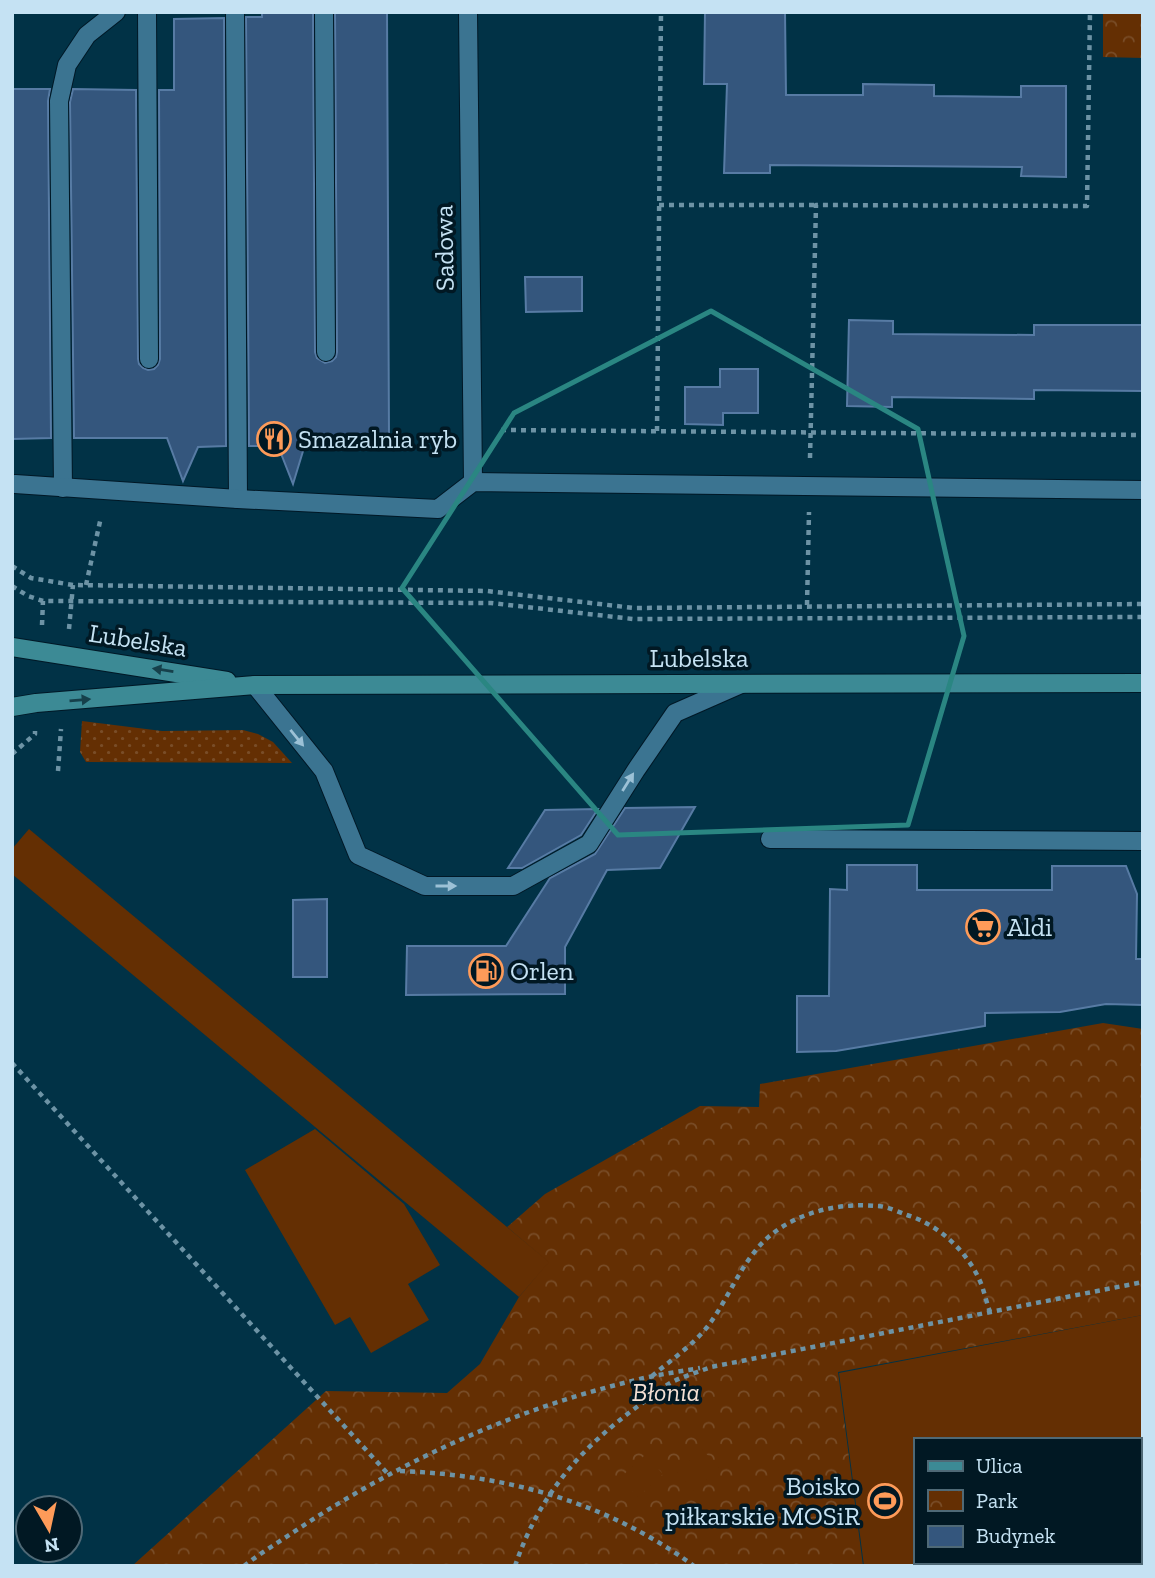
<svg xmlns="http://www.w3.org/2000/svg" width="1155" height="1578" font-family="'Zilla Slab',serif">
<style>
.grass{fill:url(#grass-dots)}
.park{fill:url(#park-crowns)}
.garden{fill:#642f03;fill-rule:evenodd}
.building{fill:#34567d;stroke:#577ba4;stroke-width:2}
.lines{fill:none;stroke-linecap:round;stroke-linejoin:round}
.service-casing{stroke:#001826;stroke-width:20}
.minor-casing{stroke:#001826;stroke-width:20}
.secondary-casing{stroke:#001826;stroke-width:20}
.path{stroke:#6d93a5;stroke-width:4.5;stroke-dasharray:5 5;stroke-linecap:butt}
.service{stroke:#3b7491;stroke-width:18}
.minor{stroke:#3b7491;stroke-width:18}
.secondary{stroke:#3c8a95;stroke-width:18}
.oneway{fill:#16404b}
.oneway2{fill:#9cc1d6}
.marked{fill:none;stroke:#2a8682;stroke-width:5;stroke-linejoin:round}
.labels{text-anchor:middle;stroke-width:7;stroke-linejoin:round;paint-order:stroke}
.street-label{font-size:26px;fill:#c5e2f3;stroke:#011823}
.poi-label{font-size:26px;fill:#c5e2f3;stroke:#011823;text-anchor:start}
.park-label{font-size:26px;font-style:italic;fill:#f4e0d4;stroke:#011823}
</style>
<defs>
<pattern id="grass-dots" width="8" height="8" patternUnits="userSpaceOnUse" patternTransform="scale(1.75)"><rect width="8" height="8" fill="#642f03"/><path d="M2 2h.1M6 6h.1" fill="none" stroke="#794d28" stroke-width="1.8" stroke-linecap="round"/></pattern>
<pattern id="park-crowns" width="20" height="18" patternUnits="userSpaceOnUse" patternTransform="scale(1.75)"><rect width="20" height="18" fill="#642f03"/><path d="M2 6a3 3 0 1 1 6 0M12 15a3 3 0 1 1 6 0" fill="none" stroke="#794d28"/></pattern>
</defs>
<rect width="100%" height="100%" fill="#013246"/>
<path class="grass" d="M82 721 162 731 243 730 258 734 273 742 292 763 86 762 80 752Z"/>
<g class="park">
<path d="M1103 12H1143V58L1103 57Z"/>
<path d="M1103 1023 1143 1029V1315L838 1372 863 1566H132L326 1391 447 1393 480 1364 519 1297 548 1262 507 1227 545 1194 700 1106 759 1107 760 1084Z"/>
</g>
<g class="garden">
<path d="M29 829 549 1262 519 1297 12 874V849Z"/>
<path d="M315 1129 404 1204 440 1265 408 1284 429 1320 371 1353 350 1317 335 1325 245 1170Z"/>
<path d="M1143 1315V1566H864L839 1373ZM915 1440H1139V1562H915Z"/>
<path d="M702 1449 719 1468 694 1491 677 1472Z"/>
<path d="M645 1455 663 1474 638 1497 620 1478Z"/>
</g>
<g class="building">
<path d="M262 12H313L315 352 317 358 325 363 332 361 336 357 337 352 335 12H387L389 437 307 438 293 484 278 446H249L246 17H262Z"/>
<path d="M705 12H785L786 95H863V84L934 85V96L1021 97V86H1066V177L1021 176 1022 167 770 165V173H724L727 84H704Z"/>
<path d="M224 18 226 446 198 447 183 481 167 438H74L70 102 73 89 136 90 138 359 139 364 143 368 148 370 154 369 158 365 160 359 159 90H174V19Z"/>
<path d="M12 89H50L48 101 51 438 12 439Z"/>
<path d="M525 277H582V311L526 312Z"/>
<path d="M849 320 893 321V334L1034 335V325H1143V391L1034 390V399L892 397V407L847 406Z"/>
<path d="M720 369H758V413H723V425L685 424V387H720Z"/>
<path d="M695 807 660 868 607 870 565 947V994L406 995 407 946H506L550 878 595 854 625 808Z"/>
<path d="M598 809 581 835 522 868H508L545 810Z"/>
<path d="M847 865H917V890H1052V866H1126L1137 894 1136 959H1143V1005L1106 1004 1060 1012 985 1013V1026L836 1051 797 1052V996H829L830 889 847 890Z"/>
<path d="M327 899V977H293V900Z"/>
</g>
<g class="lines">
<g class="service-casing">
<g id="service">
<path d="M147 12 149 359"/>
<path d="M235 12 238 499"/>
<path d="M324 12 326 352"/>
<path d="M63 488 59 101 67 65 87 35 116 12"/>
<path d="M255 685 324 771 358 855 425 886H513L589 844 636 770 675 713 741 684"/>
<path d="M770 839 1143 841"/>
</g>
</g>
<g class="minor-casing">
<g id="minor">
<path d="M468 12 473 482"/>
<path d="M15 484 238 499 438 509 473 482 1143 490"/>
</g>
</g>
<g class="secondary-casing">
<g id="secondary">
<path d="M12 647 227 681"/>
<path d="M12 707 36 703 255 685 1143 683"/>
</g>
</g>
<g class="path">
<path d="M659 205H816"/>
<path d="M501 430 1143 435"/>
<path d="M657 431 661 12"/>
<path d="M810 458 816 205 1087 206 1090 12"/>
<path d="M12 566 31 578 73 585 487 591 634 608 1143 604"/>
<path d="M86 585 101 517"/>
<path d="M12 586 28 596 43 601 491 603 633 619 1143 617"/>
<path d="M807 605 809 512"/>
<path d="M42 625 43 601"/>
<path d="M69 629 73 585"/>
<path d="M12 754 35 734V731"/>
<path d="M58 771 61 729"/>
<path d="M12 1063 389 1475"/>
<path d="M652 1376C670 1361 694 1344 708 1326 726 1302 737 1273 756 1250 784 1215 834 1202 877 1206 887 1206 898 1212 907 1215 940 1225 970 1254 982 1286 985 1295 987 1304 990 1312"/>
<path d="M400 1471C507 1475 607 1502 694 1566"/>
<path d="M244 1566C259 1554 276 1544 292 1533 395 1464 511 1410 632 1381 654 1375 677 1372 700 1368"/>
<path d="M515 1566C539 1495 581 1447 641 1404 651 1397 661 1388 672 1382 684 1376 698 1372 711 1367L1143 1282"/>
</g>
<use href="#service" class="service"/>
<use href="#minor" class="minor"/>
<use href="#secondary" class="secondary"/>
</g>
<defs><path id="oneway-solid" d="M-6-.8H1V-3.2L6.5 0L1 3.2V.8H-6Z" transform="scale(1.75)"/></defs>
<g class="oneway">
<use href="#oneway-solid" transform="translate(163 670) rotate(-171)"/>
<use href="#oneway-solid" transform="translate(80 700) rotate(-5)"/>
</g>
<g class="oneway2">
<use href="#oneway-solid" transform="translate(297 738) rotate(51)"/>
<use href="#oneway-solid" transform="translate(628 782) rotate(-58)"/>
<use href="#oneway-solid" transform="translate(446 886)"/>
</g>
<path class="marked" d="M711 311 918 429 964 636 908 825 618 835 402 588 514 413Z"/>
<defs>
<g id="restaurant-ring" transform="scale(1.75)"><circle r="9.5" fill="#011823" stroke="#fe9b59" stroke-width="1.5"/><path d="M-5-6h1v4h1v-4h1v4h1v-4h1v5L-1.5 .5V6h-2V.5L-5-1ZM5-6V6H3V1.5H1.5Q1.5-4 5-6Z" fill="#fe9b59"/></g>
<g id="supermarket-ring" transform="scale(1.75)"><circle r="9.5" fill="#011823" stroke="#fe9b59" stroke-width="1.5"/><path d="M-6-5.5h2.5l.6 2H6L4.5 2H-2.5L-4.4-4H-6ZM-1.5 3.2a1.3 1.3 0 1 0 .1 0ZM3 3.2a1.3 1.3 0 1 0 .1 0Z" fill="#fe9b59"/></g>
<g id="fuel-ring" transform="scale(1.75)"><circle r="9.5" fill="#011823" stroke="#fe9b59" stroke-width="1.5"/><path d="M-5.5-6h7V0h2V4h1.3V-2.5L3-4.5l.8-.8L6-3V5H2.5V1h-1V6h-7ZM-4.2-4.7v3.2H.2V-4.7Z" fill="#fe9b59"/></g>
<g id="stadium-ring" transform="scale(1.75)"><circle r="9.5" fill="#011823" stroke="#fe9b59" stroke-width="1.5"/><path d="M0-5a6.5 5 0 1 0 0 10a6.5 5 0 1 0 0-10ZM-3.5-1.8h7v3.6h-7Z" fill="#fe9b59"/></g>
</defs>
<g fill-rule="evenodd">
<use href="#restaurant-ring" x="274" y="439"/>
<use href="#supermarket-ring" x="983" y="927"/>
<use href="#fuel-ring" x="486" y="971"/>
<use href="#stadium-ring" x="885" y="1501"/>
</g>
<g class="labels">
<g class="street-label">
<text transform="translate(444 248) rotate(-91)" y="9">Sadowa</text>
<text transform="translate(138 640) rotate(9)" y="9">Lubelska</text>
<text x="699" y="667">Lubelska</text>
</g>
<g class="poi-label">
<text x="298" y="448">Smazalnia ryb</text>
<text x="1007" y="936">Aldi</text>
<text x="510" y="980">Orlen</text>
<text x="860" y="1495" text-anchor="end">Boisko<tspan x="860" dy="30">piłkarskie MOSiR</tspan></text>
</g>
<g class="park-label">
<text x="666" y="1401">Błonia</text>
</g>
</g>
<rect width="1155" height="1578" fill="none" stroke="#c5e2f3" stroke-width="28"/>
<rect x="914" y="1438" width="228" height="126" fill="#011823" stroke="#4f6976" stroke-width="2"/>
<rect x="928" y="1461" width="35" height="10" fill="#3c8a95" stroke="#4f6976" stroke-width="2"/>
<text x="976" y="1473" font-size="21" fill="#c5e2f3">Ulica</text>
<rect x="928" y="1490" width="35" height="21" fill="url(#park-crowns)" stroke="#4f6976" stroke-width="2"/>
<text x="976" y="1508" font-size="21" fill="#c5e2f3">Park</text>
<rect x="928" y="1526" width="35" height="21" fill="#34567d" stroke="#4f6976" stroke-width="2"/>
<text x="976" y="1543" font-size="21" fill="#c5e2f3">Budynek</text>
<g transform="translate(49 1529) rotate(171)"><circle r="33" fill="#011823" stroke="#4f6976" stroke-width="2"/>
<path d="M0-5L12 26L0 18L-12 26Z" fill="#fe9b59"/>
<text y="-10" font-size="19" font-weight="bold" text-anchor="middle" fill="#c5e2f3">N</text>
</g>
</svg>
